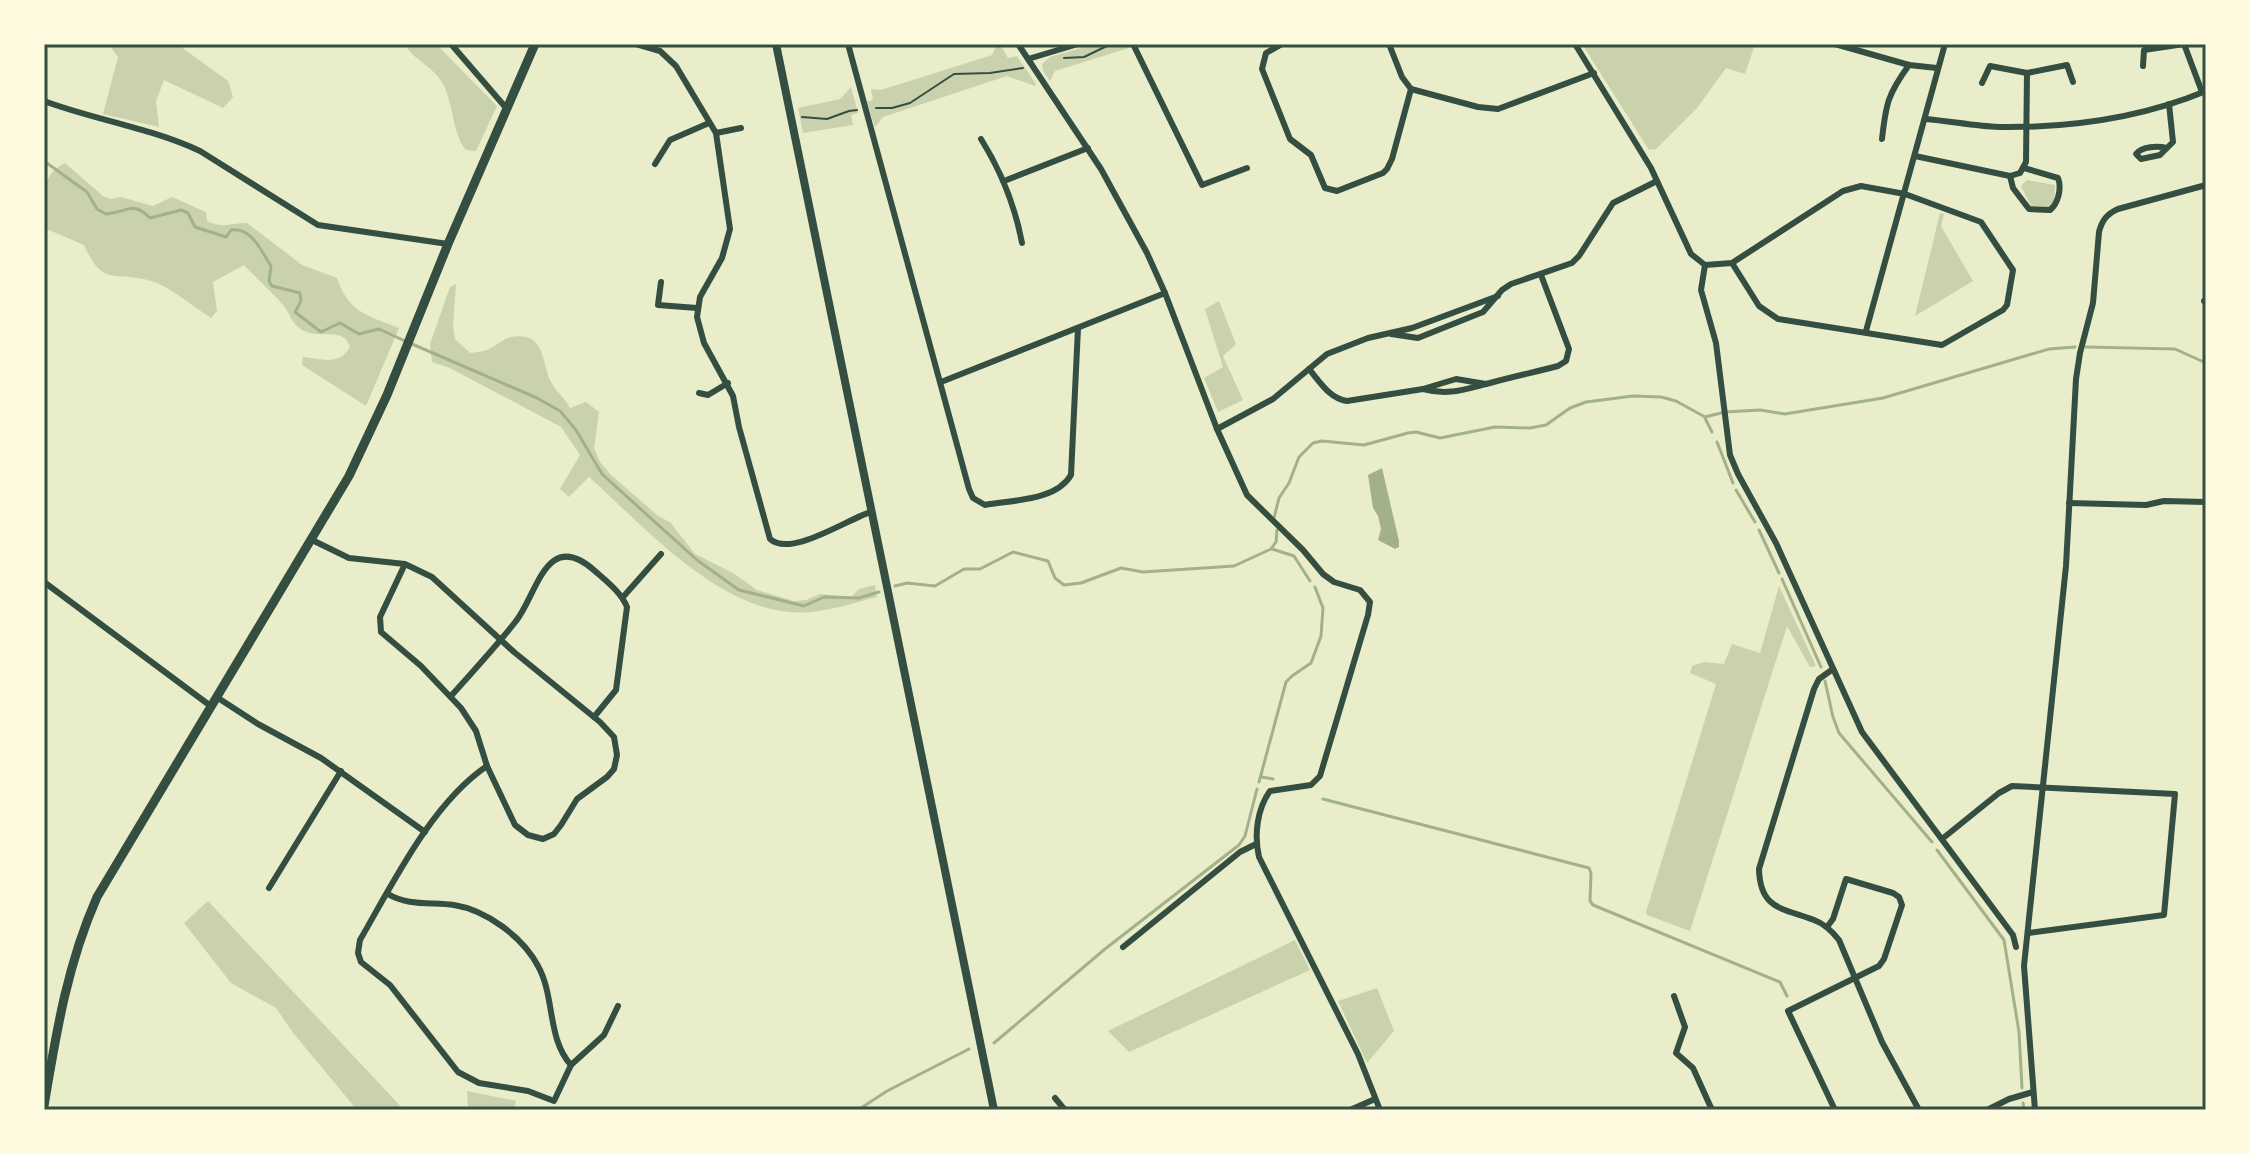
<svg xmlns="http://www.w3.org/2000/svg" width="2250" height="1154" font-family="Commissioner,sans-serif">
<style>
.green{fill:#cad2ad}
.water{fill:#a3b18a}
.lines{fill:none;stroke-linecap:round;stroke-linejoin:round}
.stream{stroke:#a3b18a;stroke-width:3}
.path{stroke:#344e41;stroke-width:2}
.minor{stroke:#344e41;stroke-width:6}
.secondary{stroke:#344e41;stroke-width:8}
.primary{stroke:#344e41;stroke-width:9}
.neatline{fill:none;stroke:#344e41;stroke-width:3}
</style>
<rect width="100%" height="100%" fill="#e9edc9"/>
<g class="green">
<path d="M108 44H177L228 81 233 97 223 108 164 80 156 101 159 127 103 114 118 57Z"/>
<path d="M404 44H436L497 106 476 151 466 150C452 133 454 105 443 84 432 65 416 62 404 44Z"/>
<path d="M997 44H1000L1008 58 1017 56 1036 84 1035 86 1007 76 883 117 875 127 867 102 873 100 871 89 881 90 992 55Z"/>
<path d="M1094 44H1127L1129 48 1055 71 1050 81 1043 71 1042 64 1050 57Z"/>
<path d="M1582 44H1755L1745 74 1726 68 1697 108 1656 149 1649 150Z"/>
<path d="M851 87 858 113 851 115 853 125 803 133 798 108 840 99Z"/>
<path d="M65 163 103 196 111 199 121 197 153 206 172 197 206 212 207 221C222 229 231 223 247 223L302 265 337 278C349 313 367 315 399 328L366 406 302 365 303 357C321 359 340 366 350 347 344 326 320 340 302 330 290 322 291 315 284 306 272 292 257 279 244 265L213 282 217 311 211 318C194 307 169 286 151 281 114 270 104 289 84 245L44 228C44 202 38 176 65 163Z"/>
<path d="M2027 180 2055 185 2054 201 2049 207 2031 206 2021 186Z"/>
<path d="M1940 213 1944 214 1941 226 1973 281 1915 316Z"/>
<path d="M456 284 453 325 455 339 470 353C476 352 483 352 489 349 496 346 503 339 511 337 546 331 541 362 551 382 556 392 565 398 570 408L586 402 599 412 594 448 600 462 610 474 658 516 670 522 695 554 733 573 757 590 794 601 806 600 820 594 851 597 859 589 875 585 877 597C856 602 833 610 811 612 727 621 646 528 589 477L569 497 560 489 580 455 561 427 450 368 432 362 430 344 450 287Z"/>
<path d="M1219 301 1236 344 1223 356 1243 400 1218 412 1204 378 1223 367 1205 309Z"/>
<path d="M1779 586 1816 666 1810 667 1787 626 1690 931 1647 915 1646 912 1716 684 1690 673 1692 666 1704 662 1724 664 1732 644 1760 653Z"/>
<path d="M208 901 391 1096 404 1110H357L294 1034 276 1008 231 983 184 923Z"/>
<path d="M1295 940 1310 970 1129 1052 1108 1031Z"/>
<path d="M1377 988 1394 1031 1367 1063 1338 1001Z"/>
<path d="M467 1091 516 1101 513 1110H468Z"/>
</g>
<path class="water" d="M1382 468 1399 541V547L1395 549 1378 540 1381 529 1378 516 1373 508 1368 475Z"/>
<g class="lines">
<g class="stream">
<path d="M44 161 87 192 97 209 106 214C129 212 132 200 150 218L181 210 188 213 195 227 226 237 231 230C252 227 261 251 271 266L269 281 272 286 300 293 301 301 295 312 321 332 340 323 359 334 379 329 405 341"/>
<path d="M412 344 537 398 560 411 576 430 602 474 697 560 739 590 804 606 824 597 859 598 879 592"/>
<path d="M2086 347 2175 349 2206 363"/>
<path d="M1725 412 1760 410 1785 414 1883 398 2049 349 2075 347"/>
<path d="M1705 418 1712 432"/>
<path d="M1717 442 1733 483"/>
<path d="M1736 490 1755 522"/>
<path d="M1274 518 1279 498 1289 483 1299 457 1313 443 1322 441 1364 445 1408 433 1416 432 1440 438 1495 427 1530 428 1546 425 1570 408 1586 402 1633 396 1661 397 1676 401 1705 417 1721 413"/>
<path d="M1759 530 1779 573"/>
<path d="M1272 549 1294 556 1310 581"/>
<path d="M1782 579 1821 667"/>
<path d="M895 586 907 583 935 586 964 569H980L1013 552 1048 561 1055 578 1064 585 1081 583 1121 568 1143 572 1234 566 1271 549 1276 542 1277 530"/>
<path d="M1825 681 1833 717 1839 733 1932 842"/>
<path d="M1261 777 1273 779"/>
<path d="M1259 782 1286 682 1292 676 1311 663 1321 636 1323 608 1315 587"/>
<path d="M1323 799 1589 868 1591 873 1590 901 1593 905 1780 982 1787 996"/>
<path d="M1937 850 2004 940 2019 1032 2022 1088"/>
<path d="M994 1043 1105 949 1239 845 1245 836 1257 789"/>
<path d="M2023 1103 2024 1110"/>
<path d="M858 1110 887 1091 969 1049"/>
</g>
<g class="path">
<path d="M1064 58 1084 57 1111 44"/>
<path d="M876 108H892L910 103 954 74 990 73 1023 68"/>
<path d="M802 117 827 119 849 111 857 110"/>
</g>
<g class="minor">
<path d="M451 44 507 109"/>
<path d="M636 44 660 51 676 66 716 133 730 229 722 258 700 297 697 317 704 343 733 396 739 427 770 539C791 558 849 518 871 512"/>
<path d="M848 44 969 489 973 498 985 505C1012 500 1056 501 1071 475L1078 328"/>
<path d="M1018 44 1101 169 1147 253 1165 293 1217 429 1247 495 1303 550 1323 574 1334 582 1360 590 1370 602 1368 615 1320 776 1311 785 1270 791C1257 809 1254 835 1259 857L1358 1054 1380 1110"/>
<path d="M1133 44 1202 185 1247 168"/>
<path d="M1282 44 1266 53 1262 69 1290 139 1311 155 1325 188 1337 191 1383 173 1387 169 1392 159 1411 89 1402 77 1389 44"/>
<path d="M1575 44 1651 168 1691 254 1705 265 1732 263 1843 191 1861 186 1905 194 1981 222 2013 270 2007 305 2003 310 1942 345 1778 319 1759 306 1732 263"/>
<path d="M1835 44 1909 65 1937 68"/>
<path d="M2184 44 2202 92"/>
<path d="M1028 59 1078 44"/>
<path d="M2143 66 2144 50 2184 44"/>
<path d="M1982 83 1990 66 2027 73 2067 65 2073 82"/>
<path d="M1411 89 1478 107 1498 109 1594 73"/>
<path d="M44 101C95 120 151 128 200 151L318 225 448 244"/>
<path d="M1925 119C1950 121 1975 126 1999 127 2070 128 2141 118 2206 91"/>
<path d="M716 133 741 128"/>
<path d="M981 139C1001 171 1015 206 1022 243"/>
<path d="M1882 139C1886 103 1888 94 1909 65"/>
<path d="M2167 148 2160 155 2141 159 2136 154C2142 146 2158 146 2167 148L2173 142 2169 104"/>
<path d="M1915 156 2010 176 2020 173 2026 162 2027 73"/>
<path d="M655 164 670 140 709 123"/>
<path d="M2010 176 2013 188 2029 209 2050 210C2058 204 2062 188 2058 178L2024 168"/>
<path d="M1004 181 1088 148"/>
<path d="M1705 265 1701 290 1716 343 1730 455 1738 474 1776 543 1862 732 2013 935 2016 947"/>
<path d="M661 282 658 305 697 308"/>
<path d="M2204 301H2206"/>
<path d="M1866 331 1945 44"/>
<path d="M1391 334 1418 338 1483 312 1502 290 1511 284 1572 263 1579 256 1613 203 1657 181"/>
<path d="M1309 369C1320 382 1330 399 1347 401L1423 389 1456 379 1486 384"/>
<path d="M941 382 1165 293"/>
<path d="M1423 389C1449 396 1465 389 1490 383 1512 377 1535 372 1558 366L1566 361 1569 349 1541 275"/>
<path d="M699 393 708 395 728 383"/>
<path d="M1217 429 1273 399 1327 354 1368 338 1412 328 1498 296"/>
<path d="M2069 503 2146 505 2164 501 2206 502"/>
<path d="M312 540 349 558 405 564 432 577 514 652 600 722 614 737 617 755 614 769 607 777 577 799 561 825 554 834 543 839 528 835 515 825 487 766 476 731 461 708 421 666 381 632 380 617 405 564"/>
<path d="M44 582 212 707"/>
<path d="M623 597 661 554"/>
<path d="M1833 669 1819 679 1814 689 1759 869C1760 910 1783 908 1814 920 1825 924 1832 931 1839 940L1882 1042 1919 1110"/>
<path d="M451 696C473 671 496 647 516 621 537 595 546 527 595 571 606 581 621 592 627 607L616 690 594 717"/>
<path d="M218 698 258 724 321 758 425 832"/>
<path d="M487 766C432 803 393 883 360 940L358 953 361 962 390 985 458 1072 479 1083 528 1091 554 1101 571 1065 604 1035 618 1006"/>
<path d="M1942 839 1999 793 2012 786 2175 794 2164 915 2028 933"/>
<path d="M269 888 341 771"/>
<path d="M388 894C407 906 432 902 454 905 486 910 523 937 538 966 555 996 547 1039 571 1065"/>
<path d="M1827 927 1833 919 1846 879 1893 893 1899 897 1902 905 1884 959 1879 966 1788 1011 1835 1110"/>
<path d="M1123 947 1240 852 1256 844"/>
<path d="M1674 996 1685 1027 1676 1053 1693 1068 1712 1110"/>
<path d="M1055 1098 1065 1110"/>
<path d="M1350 1110 1375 1099"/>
<path d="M1987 1110 2009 1099 2033 1092"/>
<path d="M2035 1110 2024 966 2066 566 2076 379 2080 353 2093 303 2099 232C2102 220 2107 214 2118 209L2206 185"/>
</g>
<path class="secondary" d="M776 44 994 1110"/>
<path class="primary" d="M44 1106C56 1034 67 965 97 897L349 476 387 395 448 244 535 44"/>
</g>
<rect width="2250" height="1154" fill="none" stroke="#fefae0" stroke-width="92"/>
<rect x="46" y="46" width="2158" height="1062" class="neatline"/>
</svg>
